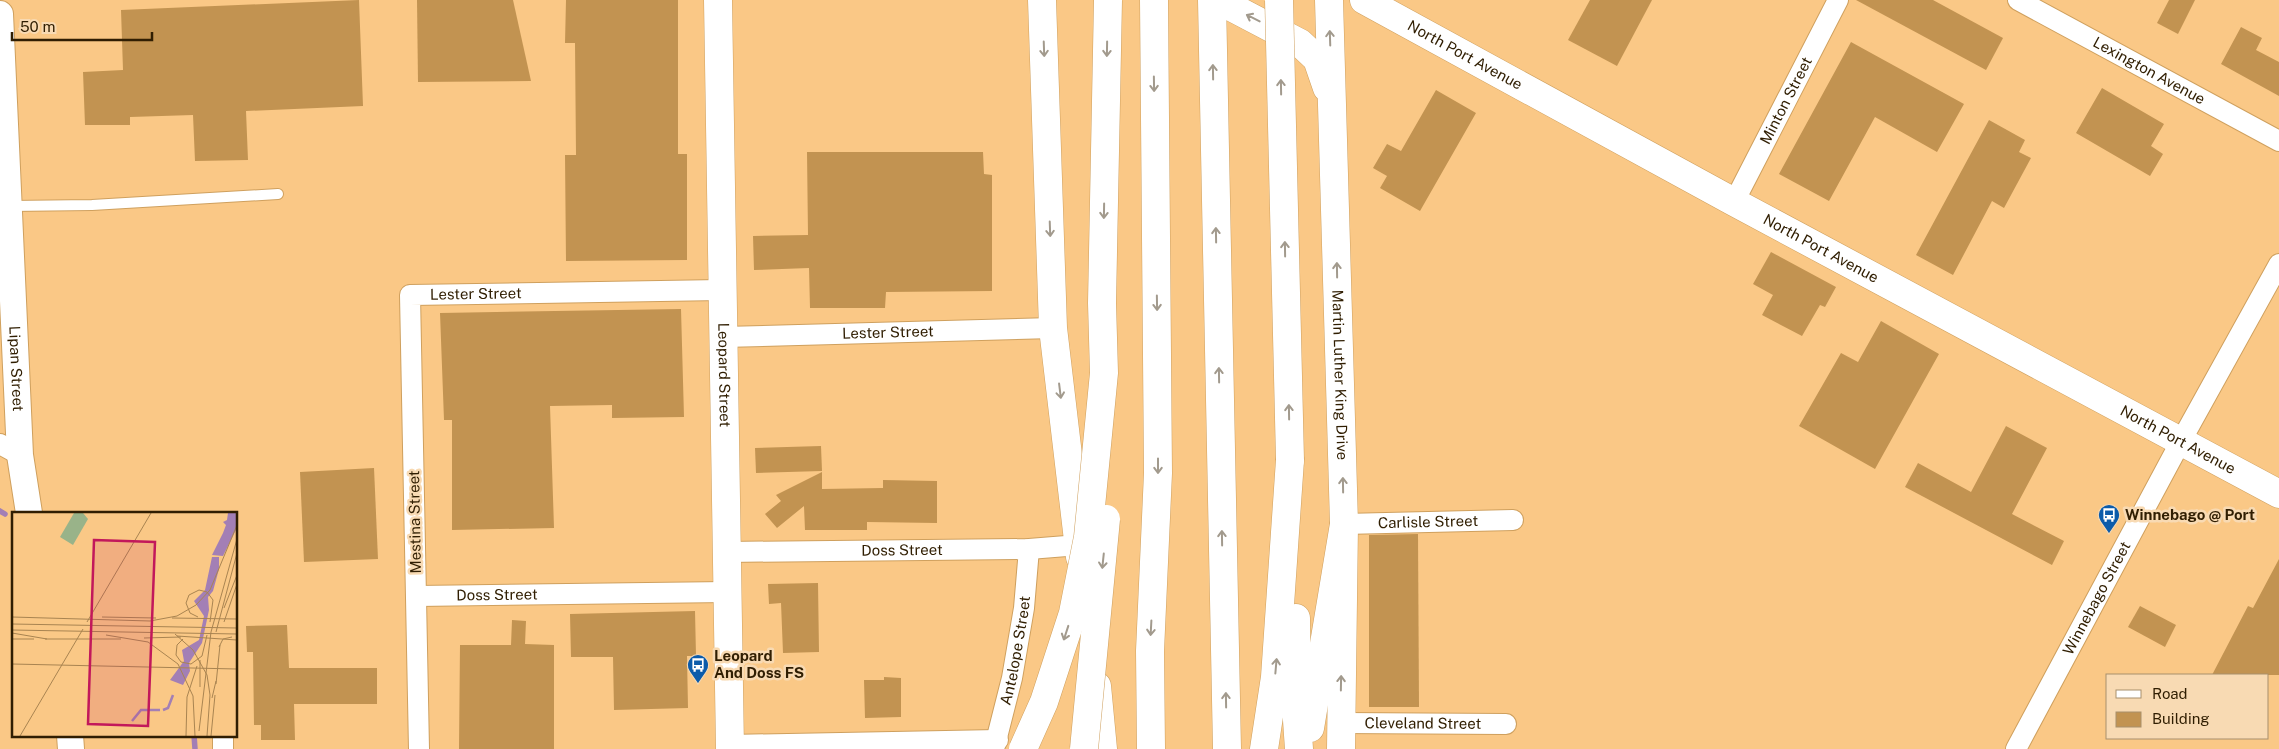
<svg xmlns="http://www.w3.org/2000/svg" width="2279" height="749" font-family="'Public Sans',sans-serif">
<style>
.lines{fill:none;stroke-linecap:round;stroke-linejoin:round}
.stream{stroke:#a37fb5;stroke-width:5.5}
.building{fill:#c29351}
.service-casing{stroke:#cfa05e;stroke-width:12}
.minor-casing{stroke:#cfa05e;stroke-width:22}
.tertiary-casing{stroke:#cfa05e;stroke-width:28}
.secondary-casing{stroke:#cfa05e;stroke-width:29}
.motorway-casing{stroke:#cfa05e;stroke-width:29}
.service{stroke:#fff;stroke-width:10}
.minor{stroke:#fff;stroke-width:20}
.tertiary{stroke:#fff;stroke-width:26}
.secondary{stroke:#fff;stroke-width:28}
.motorway{stroke:#fff;stroke-width:28}
.motorway-bridge-casing{stroke:#cfa05e;stroke-width:29;stroke-linecap:butt}
.motorway-bridge{stroke:#fff;stroke-width:28}
.oneway{stroke:#a29a8d}
.labels{text-anchor:middle;stroke-width:5;stroke-linejoin:round;paint-order:stroke}
.street-label{font-size:15px;fill:#301e02;stroke:#f8dab3}
.poi-label{font-size:15px;font-weight:bold;fill:#301e02;stroke:#f8dab3;text-anchor:start}
.inset-river{fill:none;stroke:#a37fb5;stroke-width:2.5}
.inset-road{fill:none;stroke:#a98451;stroke-width:1}
.view{fill:#c2185b;fill-opacity:0.15;stroke:#c2185b;stroke-width:2.5}
.inset-edge{fill:none;stroke:#301e02;stroke-width:2.5}
</style>
<rect width="100%" height="100%" fill="#fac886"/>
<g class="lines">
<g class="stream">
<path d="M0 511 5 514"/>
<path d="M194 735 195 749"/>
</g>
</g>
<g class="building">
<path d="M359 0 363 106 246 111 248 160 195 161 193 115 130 117V125H85L83 72 123 70 121 10Z"/>
<path d="M417 0H513L531 81 418 82Z"/>
<path d="M566 0H678V154H687V260L566 261 565 155H576L575 43H565Z"/>
<path d="M1590 0H1652L1617 66 1568 40Z"/>
<path d="M1856 0H1933L2003 38 1986 70Z"/>
<path d="M2169 0H2195L2178 34 2157 23Z"/>
<path d="M2241 27 2262 38 2256 50 2279 62V96L2221 64Z"/>
<path d="M1851 42 1964 104 1937 152 1875 117 1829 201 1779 174Z"/>
<path d="M2102 88 2164 124 2151 146 2163 154 2150 176 2076 133Z"/>
<path d="M1436 90 1476 113 1420 211 1380 188 1387 176 1373 168 1387 144 1401 151Z"/>
<path d="M1989 120 2025 140 2019 152 2031 158 2004 208 1992 201 1953 275 1916 255Z"/>
<path d="M807 152H983L984 174 992 175V291L886 292 885 308H810L809 268 754 270 753 236 808 235Z"/>
<path d="M1771 252 1836 287 1825 307 1820 305 1802 336 1762 315 1773 295 1753 284Z"/>
<path d="M681 309 684 417 612 418V405L550 406 554 528 452 530V420H444L440 313Z"/>
<path d="M1881 321 1939 354 1875 469 1799 426 1841 353 1858 362Z"/>
<path d="M2006 426 2047 448 2012 514 2064 541 2052 565 1905 487 1918 463 1971 492Z"/>
<path d="M821 446 822 471 756 473 755 448Z"/>
<path d="M374 468 378 559 304 562 300 472Z"/>
<path d="M822 472V489L883 488V480L937 481V523L867 522V530H805L804 506 777 528 765 514 781 501 776 495Z"/>
<path d="M1418 534 1419 707H1369V535Z"/>
<path d="M2279 559V675H2212L2248 606 2253 608Z"/>
<path d="M818 583 819 652 783 653 781 603 769 604 768 584Z"/>
<path d="M2140 606 2176 625 2165 647 2128 627Z"/>
<path d="M695 611 696 656H687L688 708 614 710 613 657H571L570 614Z"/>
<path d="M512 620 526 621 525 644 554 645V749H459L460 645H511Z"/>
<path d="M287 625 289 668H377V704H294L295 740H261V725H254L253 652H247L246 626Z"/>
<path d="M884 677 901 678V717L865 718 864 680H884Z"/>
</g>
<g class="lines">
<g class="service-casing">
<path id="service" d="M10 206 92 205 278 194"/>
</g>
<g class="minor-casing">
<g id="minor">
<path id="s1" d="M2018 0 2279 141"/>
<path id="s2" d="M1734 202 1838 0"/>
<path id="s3" d="M723 337 1053 328"/>
<path d="M0 444 20 455"/>
<path id="s4" d="M1344 524 1513 520"/>
<path id="s5" d="M726 552 1029 549 1079 545"/>
<path id="s6" d="M417 596 727 592"/>
<path id="s7" d="M1341 723 1506 724"/>
<path d="M730 745 998 740"/>
<path d="M223 749V735"/>
<path id="s8" d="M419 749 410 295 721 290"/>
<path id="s9" d="M994 749 1012 678 1024 608 1029 549"/>
<path id="s10" d="M2016 749 2181 441 2279 264"/>
</g>
</g>
<g class="tertiary-casing">
<g id="tertiary">
<path id="s11" d="M0 14 20 455 29 513"/>
<path d="M70 735 71 749"/>
</g>
</g>
<g class="secondary-casing">
<g id="secondary">
<path id="s12" d="M718 0 730 749"/>
<path d="M1042 0 1053 328 1080 557"/>
<path d="M1218 0 1300 43 1317 59 1327 88"/>
<path id="s13" d="M1329 0 1344 524 1341 749"/>
<path id="s14" d="M1364 0 1734 202 2279 494"/>
<path d="M1097 686 1103 749"/>
</g>
</g>
<g class="motorway-casing">
<g id="motorway">
<path d="M1212 0 1227 749"/>
<path d="M1296 618 1297 720 1299 749"/>
<path d="M1310 728 1344 524"/>
<path d="M1151 749 1150 651 1158 473 1154 0"/>
<path d="M1264 749 1275 677 1290 460"/>
</g>
</g>
<use href="#service" class="service"/>
<use href="#minor" class="minor"/>
<use href="#tertiary" class="tertiary"/>
<use href="#secondary" class="secondary"/>
<use href="#motorway" class="motorway"/>
<g class="motorway-bridge-casing">
<g id="motorway-bridge">
<path d="M1279 0 1290 460"/>
<path d="M1023 749 1044 702 1073 613 1088 537 1104 373 1102 303 1108 0"/>
<path d="M1084 749 1106 519"/>
</g>
</g>
<use href="#motorway-bridge" class="motorway-bridge"/>
</g>
<defs><path id="oneway-shaft" d="M-6 0H5M1.5-3L5.5 0L1.5 3" fill="none" stroke-width="1.6" stroke-linecap="round" stroke-linejoin="round" transform="scale(1.25)"/></defs>
<g class="oneway">
<use href="#oneway-shaft" transform="translate(1253 18) rotate(-153)"/>
<use href="#oneway-shaft" transform="translate(1330 38) rotate(-92)"/>
<use href="#oneway-shaft" transform="translate(1044 49) rotate(88)"/>
<use href="#oneway-shaft" transform="translate(1107 49) rotate(91)"/>
<use href="#oneway-shaft" transform="translate(1213 72) rotate(-91)"/>
<use href="#oneway-shaft" transform="translate(1154 84) rotate(89)"/>
<use href="#oneway-shaft" transform="translate(1281 87) rotate(-91)"/>
<use href="#oneway-shaft" transform="translate(1104 211) rotate(91)"/>
<use href="#oneway-shaft" transform="translate(1050 229) rotate(88)"/>
<use href="#oneway-shaft" transform="translate(1216 235) rotate(-91)"/>
<use href="#oneway-shaft" transform="translate(1285 249) rotate(-91)"/>
<use href="#oneway-shaft" transform="translate(1337 270) rotate(-91)"/>
<use href="#oneway-shaft" transform="translate(1157 303) rotate(89)"/>
<use href="#oneway-shaft" transform="translate(1219 375) rotate(-91)"/>
<use href="#oneway-shaft" transform="translate(1060 391) rotate(83)"/>
<use href="#oneway-shaft" transform="translate(1289 412) rotate(-91)"/>
<use href="#oneway-shaft" transform="translate(1158 466) rotate(90)"/>
<use href="#oneway-shaft" transform="translate(1343 485) rotate(-91)"/>
<use href="#oneway-shaft" transform="translate(1222 538) rotate(-91)"/>
<use href="#oneway-shaft" transform="translate(1103 561) rotate(96)"/>
<use href="#oneway-shaft" transform="translate(1151 628) rotate(93)"/>
<use href="#oneway-shaft" transform="translate(1066 633) rotate(108)"/>
<use href="#oneway-shaft" transform="translate(1276 666) rotate(-85)"/>
<use href="#oneway-shaft" transform="translate(1341 683) rotate(-89)"/>
<use href="#oneway-shaft" transform="translate(1226 700) rotate(-91)"/>
</g>
<defs>
<g id="bus-pin" transform="scale(1.125)"><path d="M0 17L-7.5 6A9.5 9.5 0 1 1 7.5 6Z" fill="#0b5baa" stroke="#f8dab3"/><path d="M-5-6H5V4H4V6H2V4H-2V6H-4V4H-5ZM-3.5-4V0h7V-4ZM-3.5 1.2v1.5H-2V1.2ZM2 1.2v1.5H3.5V1.2Z" fill="#fff"/></g>
</defs>
<g fill-rule="evenodd">
<use href="#bus-pin" x="2109" y="515"/>
<use href="#bus-pin" x="698" y="665"/>
</g>
<g class="labels">
<g class="street-label">
<text dy="5" stroke="none"><textPath href="#s14" startOffset="115">North Port Avenue</textPath></text>
<text dy="5" stroke="none"><textPath href="#s1" startOffset="149">Lexington Avenue</textPath></text>
<text dy="5" stroke="none"><textPath href="#s2" startOffset="114">Minton Street</textPath></text>
<text dy="5" stroke="none"><textPath href="#s14" startOffset="520">North Port Avenue</textPath></text>
<text dy="5" stroke="none"><textPath href="#s8" startOffset="520">Lester Street</textPath></text>
<text dy="5" stroke="none"><textPath href="#s3" startOffset="165">Lester Street</textPath></text>
<text dy="5" stroke="none"><textPath href="#s11" startOffset="355">Lipan Street</textPath></text>
<text dy="5" stroke="none"><textPath href="#s13" startOffset="375">Martin Luther King Drive</textPath></text>
<text dy="5" stroke="none"><textPath href="#s12" startOffset="375">Leopard Street</textPath></text>
<text dy="5" stroke="none"><textPath href="#s14" startOffset="925">North Port Avenue</textPath></text>
<text transform="translate(415 522) rotate(-91)" y="5">Mestina Street</text>
<text dy="5" stroke="none"><textPath href="#s4" startOffset="84">Carlisle Street</textPath></text>
<text dy="5" stroke="none"><textPath href="#s5" startOffset="176">Doss Street</textPath></text>
<text dy="5" stroke="none"><textPath href="#s6" startOffset="80">Doss Street</textPath></text>
<text dy="5" stroke="none"><textPath href="#s10" startOffset="171">Winnebago Street</textPath></text>
<text dy="5" stroke="none"><textPath href="#s9" startOffset="101">Antelope Street</textPath></text>
<text dy="5" stroke="none"><textPath href="#s7" startOffset="82">Cleveland Street</textPath></text>
</g>
<g class="poi-label">
<text x="2125" y="520">Winnebago @ Port</text>
<text x="714" y="661">Leopard<tspan x="714" dy="17">And Doss FS</tspan></text>
</g>
</g>
<g transform="translate(12 512)">
<rect width="225" height="225" fill="#fac886"/>
<path d="M62 1H71L76 7 61 33 48 25Z" fill="#99b389"/>
<path d="M216 1H225V16L211 44 200 43 211 21 214 13 211 10 215 8ZM200 45H207V57L201 79 196 85 197 98 190 131 177 151 178 159 171 173 158 168 172 149 170 138 187 128 192 104 182 89 193 78Z" fill="#a37fb5"/>
<path class="inset-river" d="M151 198 156 196 161 183M120 209 129 198H148"/>
<path class="inset-road" d="M212 96 225 63M0 105 138 109 165 104 184 93 198 78 225 13M90 105 144 106M186 105 178 101 174 91 177 83 187 78 195 80 201 88 198 110M160 106 225 107M75 110 139 1M212 110 225 72M0 112 225 116M0 118 225 122M204 120 225 41M0 121 35 127M163 122 181 138 195 163 198 183 195 224M94 123 136 130 166 152 181 184 183 224M165 124 225 128M132 126 169 125M0 127H22M33 127H109M171 127 165 133 164 143 169 150 179 152 190 144 195 123M207 135 211 127 220 125M0 152 225 157M204 172 208 133M188 175V148M200 186 204 169M187 219 199 120 225 27M8 224 71 117M174 224 175 185 185 154M199 224 203 183"/>
<path class="view" d="M82 28 143 30 136 214 76 212Z"/>
<rect width="225" height="225" class="inset-edge"/>
</g>
<rect x="2106" y="674" width="162" height="65" fill="#f8dab3" stroke="#a88f6c"/>
<rect x="2116" y="690" width="25" height="8" fill="#ffffff" stroke="#a88f6c"/>
<text x="2152" y="699" font-size="15" fill="#301e02">Road</text>
<rect x="2116" y="712" width="25" height="15" fill="#c29351" stroke="#a88f6c"/>
<text x="2152" y="724" font-size="15" fill="#301e02">Building</text>
<path d="M12 32v8h140v-8" fill="none" stroke="#301e02" stroke-width="2.5"/>
<text x="20" y="32" font-size="15" fill="#301e02" stroke="#f8dab3" stroke-width="4" paint-order="stroke">50 m</text>
</svg>
